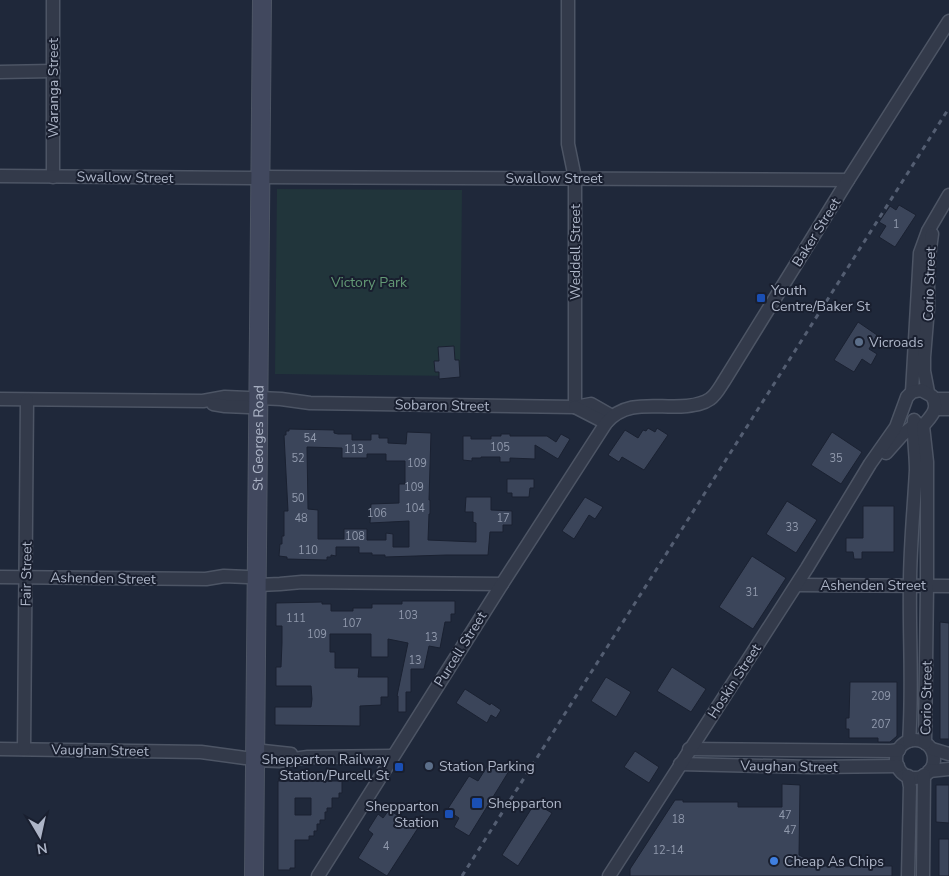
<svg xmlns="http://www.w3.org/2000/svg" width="949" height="876" font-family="'Nunito Sans',sans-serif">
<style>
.green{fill:#21353b}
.building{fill:#3b455a;stroke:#1a2131;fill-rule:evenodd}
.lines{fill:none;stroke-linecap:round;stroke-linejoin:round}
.street-casing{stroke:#4d5565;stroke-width:15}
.secondary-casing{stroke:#4d5565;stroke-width:20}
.street{stroke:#333a4a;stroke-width:12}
.secondary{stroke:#41485e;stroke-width:18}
.rail{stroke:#545e72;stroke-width:3;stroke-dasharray:5 5;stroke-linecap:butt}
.transit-dot{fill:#1a4fb4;stroke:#191f2f;stroke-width:2}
.service-dot{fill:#5c6f8a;stroke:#191f2f;stroke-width:2}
.shop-dot{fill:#3f7fe0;stroke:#191f2f;stroke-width:2}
.labels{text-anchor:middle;stroke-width:4;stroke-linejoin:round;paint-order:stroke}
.number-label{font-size:11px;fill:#9099ac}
.street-label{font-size:14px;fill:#adb5c7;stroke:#191f2f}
.park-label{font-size:14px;fill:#639975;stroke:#191f2f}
.poi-label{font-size:14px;fill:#adb5c7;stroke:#191f2f;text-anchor:start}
</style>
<rect width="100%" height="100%" fill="#1f283a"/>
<path class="green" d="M277 189 462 190 460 376 275 374Z"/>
<g class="building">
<path d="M899 205 916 215 895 247 879 237 886 226 879 222 890 206 896 210Z"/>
<path d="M858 322 877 335 869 349 877 354 871 365 862 359 854 372 834 360Z"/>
<path d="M454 346 455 360H459L460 377 439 379V372H435L434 361H439L438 347Z"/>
<path d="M648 428 655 432 657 428 668 435 644 470 622 457 619 462 608 455 625 430 638 438 643 430 646 431Z"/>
<path d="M289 429 334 430V433L338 434H352V440H371V434H379V438H388V443L406 444 407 432 431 433 429 500H430V514H429L428 540 476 542V523L473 522V512H465L466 497H491V510L512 511V525H503V532H490L488 555H446L385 557V555H372V553H359V547H336V556L331 555V557H327V560L287 559V557L279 556 280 544H282V536H284V511H288L284 435H286V431H289ZM307 447 342 448V458H367V454H386V461H405V484H399V503L371 504 370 523 409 521V547H393V534L386 533V540H367V529H344V539H318V510L308 509Z"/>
<path d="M832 432 862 452 841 484 811 465Z"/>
<path d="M501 434H510V436H547L556 442 561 434 570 439 558 459 535 445V459L510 458V462H500V457H481V458H472V461L463 460V436H471V439H491V436H501Z"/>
<path d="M507 479H534V488H530L529 497H512V493H507Z"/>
<path d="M585 497 603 507 595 519 589 515 574 539 562 531Z"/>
<path d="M787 501 817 520 796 553 766 534Z"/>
<path d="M863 506H894V552H862V559H854L853 552H846V538H863Z"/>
<path d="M752 556 786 578 753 629 719 607Z"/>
<path d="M402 601H455V614H451V622H445L440 648 429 646 424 669H411V692H406V712H398V696H397L408 643 388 639V657H371V634H330V652H335V668H359L358 677H388V697H381V705L360 706V726L275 725V707H311L312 699 311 686H276V667H281L282 643V626H276V603L322 602V604H331V611H353V608H372V604H402Z"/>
<path d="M940 622 949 623V739H940Z"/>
<path d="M672 667 706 689 691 712 657 691Z"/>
<path d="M606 677 631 692 616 717 591 701Z"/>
<path d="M850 682H897V736L890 742H878V738H849V729H846V718H849Z"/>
<path d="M465 689 490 705 491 703 501 710 496 718 491 715 487 723 456 703Z"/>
<path d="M635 751 659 767 649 783 624 767Z"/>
<path d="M491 760 509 771 469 836 454 827 459 818 447 810 469 776 478 781Z"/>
<path d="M278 781H342V793H339V798H332V808H327V812H325V820H320V824H317V831H314V836H309V840H295V868H290V870H278ZM295 798H311V815H295Z"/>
<path d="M782 784 800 785 799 855 821 866H892V876H630V869L675 800H683V802H738V807H782Z"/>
<path d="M936 785H949V823L936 822Z"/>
<path d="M535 803 552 813 518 866 502 855Z"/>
<path d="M389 810 418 828 387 876 358 858 373 834 368 830 378 814 383 818Z"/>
<rect x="939" y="839" width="10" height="37"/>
</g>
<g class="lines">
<g class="street-casing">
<g id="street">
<path d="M53 0V177"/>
<path d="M568 0V144L575 178V407"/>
<path d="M0 72 53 71"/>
<path d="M0 176 251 178"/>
<path d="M260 177 848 180"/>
<path d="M912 392 920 253 928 231 949 195"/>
<path d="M928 392 924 371V357L928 308V264L932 234"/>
<path d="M259 398 281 399 310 403 575 407 591 404 612 416"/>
<path d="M0 399 203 401 225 397 248 398"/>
<path d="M934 399H949"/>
<path d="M213 404 225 406 248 407"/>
<path d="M575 407 606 423"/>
<path d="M935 409H949"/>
<path d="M886 453 902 435 917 423"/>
<path d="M0 577 206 579 224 576 247 577"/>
<path d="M258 585 280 584 302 582 502 584"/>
<path d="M797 585 949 586"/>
<circle cx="915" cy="759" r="19"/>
<path d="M909 741C913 689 909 636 910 584 910 546 914 508 916 470 916 453 913 437 914 420"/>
<path d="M0 749 201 752 245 758"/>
<path d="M24 749 27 400"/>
<path d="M689 749 891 751 899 750"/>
<path d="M932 749 949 754"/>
<path d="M254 750 291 754"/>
<path d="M254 760 279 761 308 757 392 756"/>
<path d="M680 764 813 767 898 766"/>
<path d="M929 771 949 769"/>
<path d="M908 776 910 787 908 876"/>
<path d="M318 876 502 584 606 423C627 398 658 409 687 406 695 405 703 404 710 399 716 395 720 387 724 381L848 180 949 21"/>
<path d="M609 876 807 568 870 464 896 427 907 397 912 392 921 390 932 396C940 409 931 416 923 426L927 462V585L925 743"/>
<path d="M923 876 924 775"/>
</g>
</g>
<g class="secondary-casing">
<g id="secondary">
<path id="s1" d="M254 876 262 0"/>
</g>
</g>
<use href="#street" class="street"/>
<use href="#secondary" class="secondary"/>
<path class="rail" d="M462 876 949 108"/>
</g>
<g class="transit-dot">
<rect x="756" y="293" width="10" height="10" rx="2.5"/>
<rect x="394" y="762" width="10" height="10" rx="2.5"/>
<rect x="471" y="797" width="12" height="12" rx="2.5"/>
<rect x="444" y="809" width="10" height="10" rx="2.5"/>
</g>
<g class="service-dot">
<circle cx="859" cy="342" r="5"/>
<circle cx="429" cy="766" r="5"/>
</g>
<circle class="shop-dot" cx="774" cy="861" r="5"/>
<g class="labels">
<g class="number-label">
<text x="896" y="228">1</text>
<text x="310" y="442">54</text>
<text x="500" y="451">105</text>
<text x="354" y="453">113</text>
<text x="298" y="462">52</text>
<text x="836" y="462">35</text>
<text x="417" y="467">109</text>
<text x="414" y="491">109</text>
<text x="298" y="502">50</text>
<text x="415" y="512">104</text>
<text x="377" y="517">106</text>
<text x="301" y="522">48</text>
<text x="503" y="522">17</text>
<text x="792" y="531">33</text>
<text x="355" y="540">108</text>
<text x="308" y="554">110</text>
<text x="752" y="596">31</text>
<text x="408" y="619">103</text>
<text x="296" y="622">111</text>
<text x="352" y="627">107</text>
<text x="317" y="638">109</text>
<text x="431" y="641">13</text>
<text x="415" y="664">13</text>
<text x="881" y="700">209</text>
<text x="881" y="728">207</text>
<text x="785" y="819">47</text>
<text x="678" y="823">18</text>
<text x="790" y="834">47</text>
<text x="386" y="850">4</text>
<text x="668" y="854">12-14</text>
</g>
<g class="street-label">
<text transform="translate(53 88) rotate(-90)" y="5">Waranga Street</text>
<text transform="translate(125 177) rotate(1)" y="5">Swallow Street</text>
<text x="554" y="183">Swallow Street</text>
<text transform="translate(816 232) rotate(-58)" y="5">Baker Street</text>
<text transform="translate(575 252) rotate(-90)" y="5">Weddell Street</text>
<text transform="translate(929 284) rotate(-88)" y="5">Corio Street</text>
<text transform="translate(442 405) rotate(1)" y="5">Sobaron Street</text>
<text dy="5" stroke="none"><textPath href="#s1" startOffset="438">St Georges Road</textPath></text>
<text transform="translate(26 574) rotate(-89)" y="5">Fair Street</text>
<text transform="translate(103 578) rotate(1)" y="5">Ashenden Street</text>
<text x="873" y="590">Ashenden Street</text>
<text transform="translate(460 649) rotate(-58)" y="5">Purcell Street</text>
<text transform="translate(734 681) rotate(-57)" y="5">Hoskin Street</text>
<text transform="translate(926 698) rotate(-89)" y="5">Corio Street</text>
<text transform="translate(100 750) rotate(1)" y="5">Vaughan Street</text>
<text transform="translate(789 766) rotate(1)" y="5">Vaughan Street</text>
</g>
<g class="park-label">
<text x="369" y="287">Victory Park</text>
</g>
<g class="poi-label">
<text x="771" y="295">Youth<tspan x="771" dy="16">Centre/Baker St</tspan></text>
<text x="869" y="347">Vicroads</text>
<text x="389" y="764" text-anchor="end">Shepparton Railway<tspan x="389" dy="16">Station/Purcell St</tspan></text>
<text x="439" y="771">Station Parking</text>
<text x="488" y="808">Shepparton</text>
<text x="439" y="811" text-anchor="end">Shepparton<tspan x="439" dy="16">Station</tspan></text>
<text x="784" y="866">Cheap As Chips</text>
</g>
</g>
<g transform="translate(40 836) rotate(171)" stroke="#191f2f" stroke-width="4" paint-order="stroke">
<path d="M0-4L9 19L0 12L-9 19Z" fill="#adb5c7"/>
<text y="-8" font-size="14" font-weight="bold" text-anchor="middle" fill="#adb5c7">N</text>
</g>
</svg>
